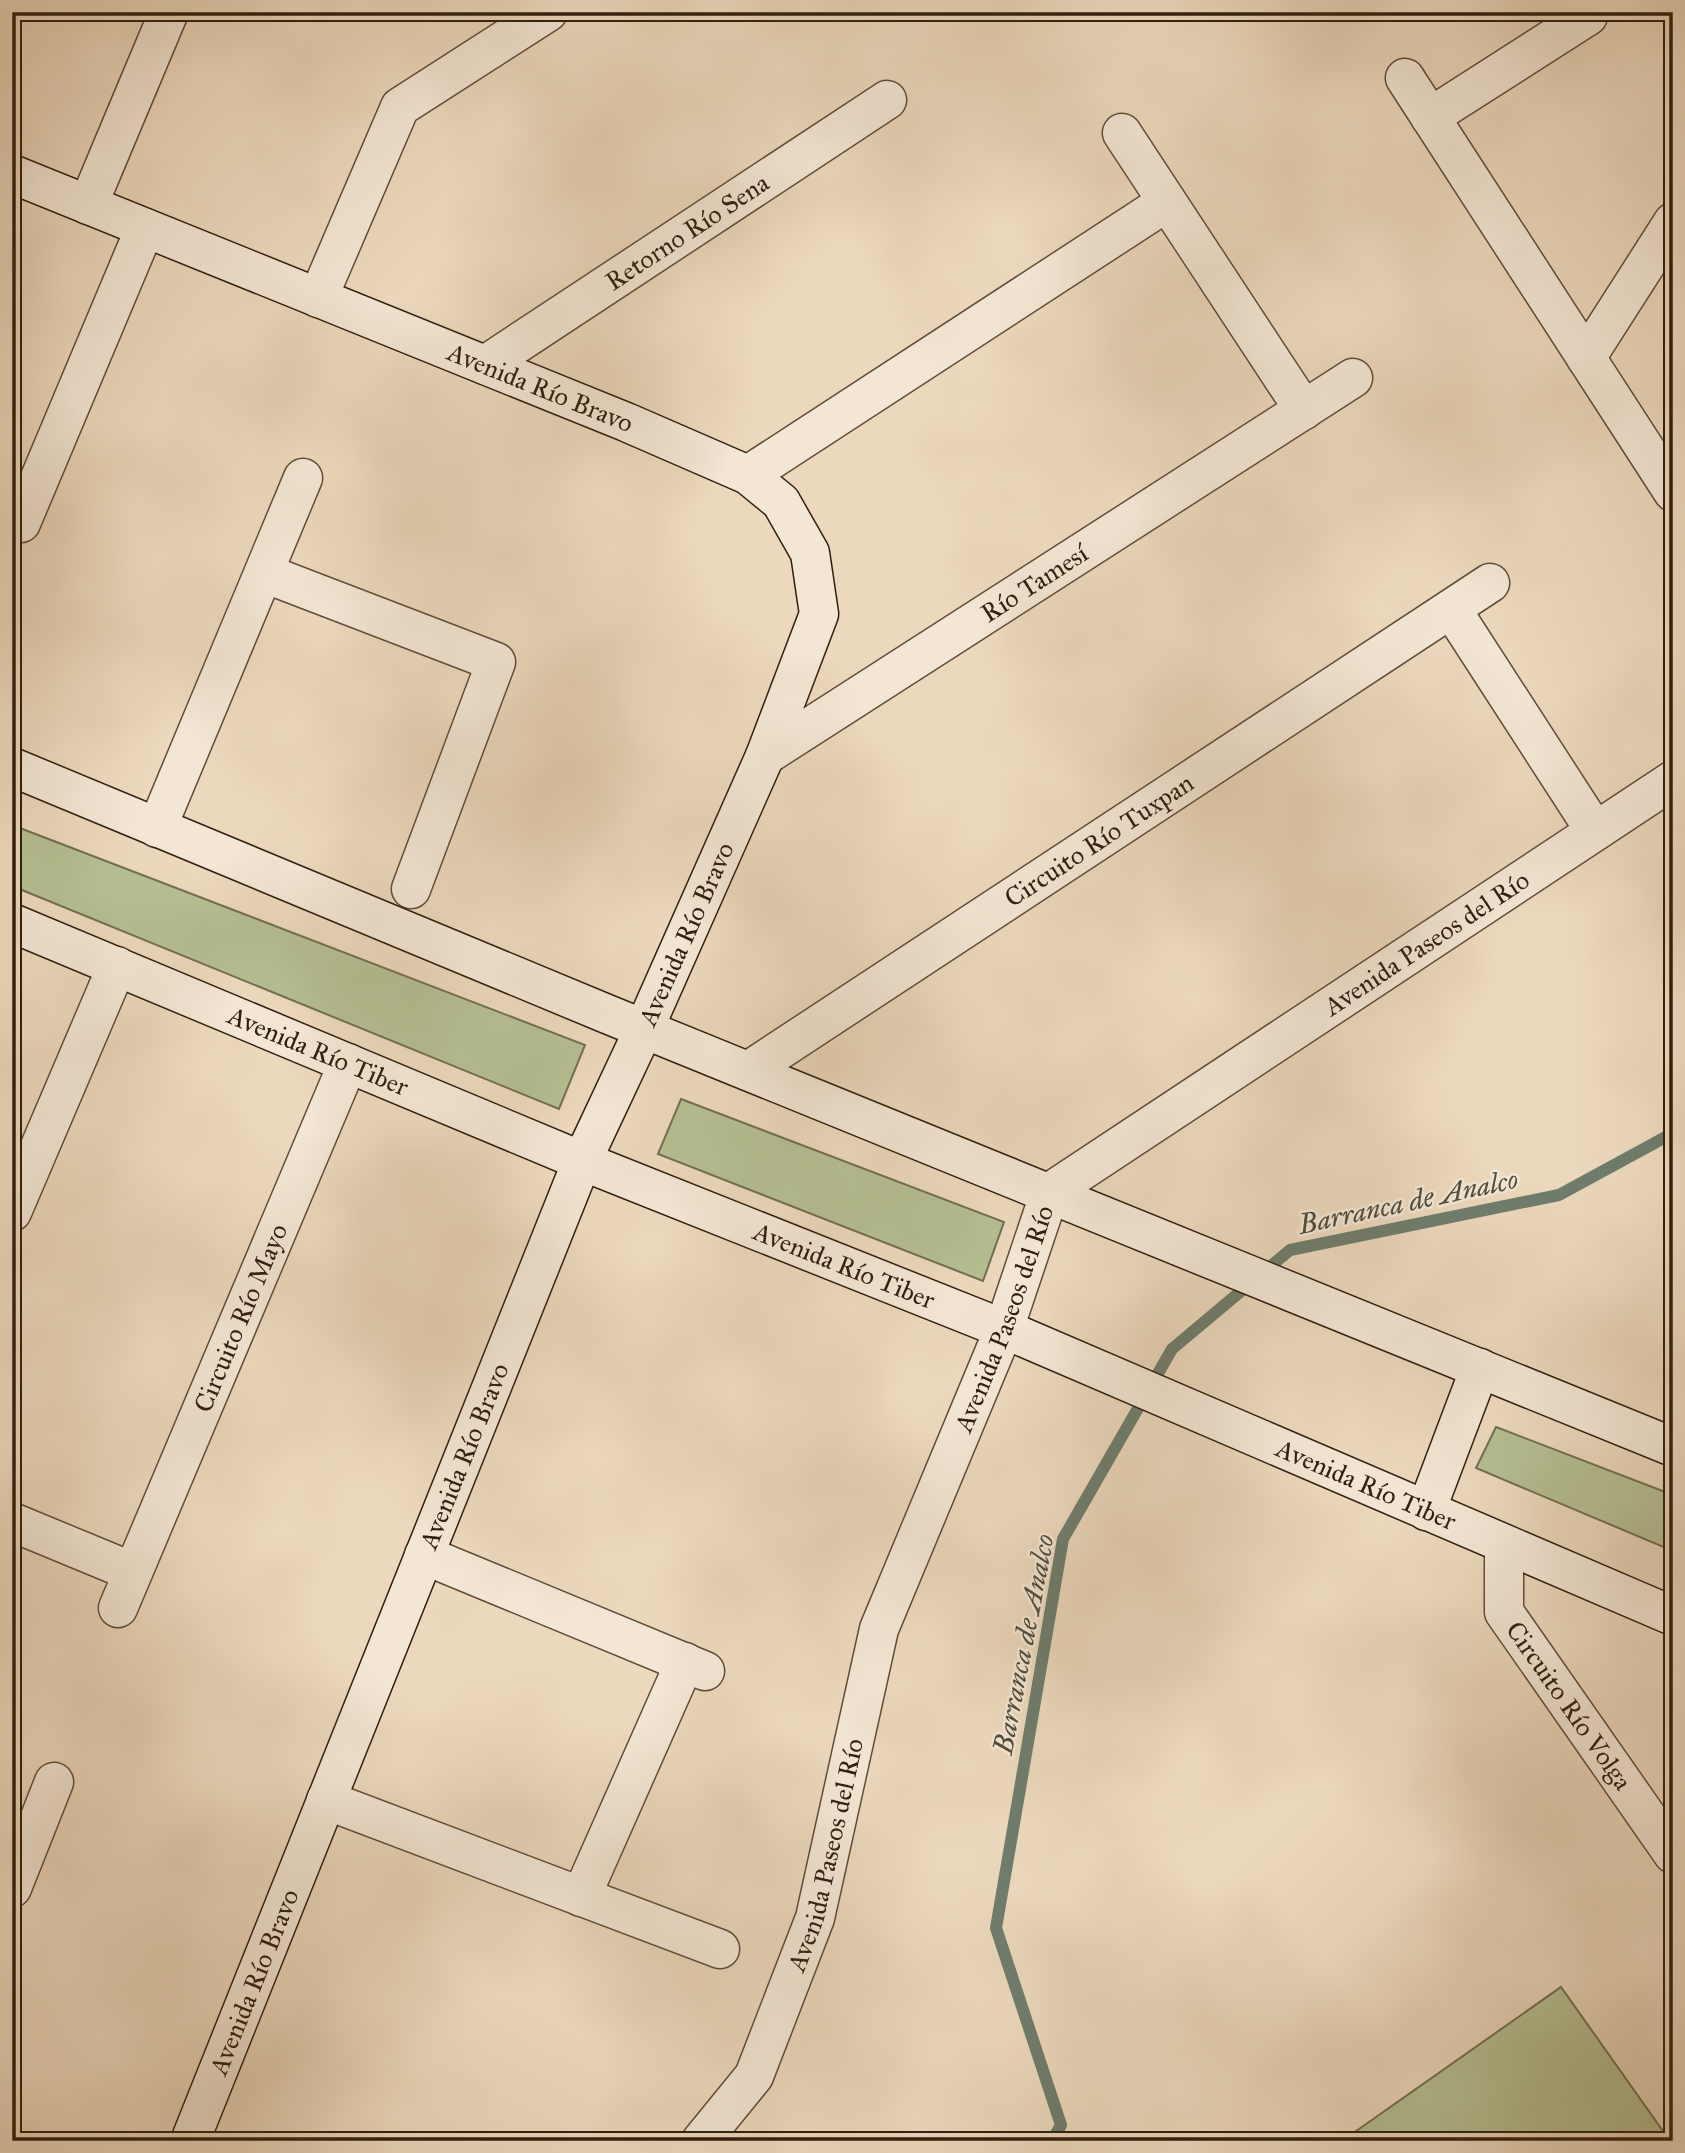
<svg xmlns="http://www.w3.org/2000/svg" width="1685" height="2153" font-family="'IM FELL Great Primer',serif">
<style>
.green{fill:#b5bf93;stroke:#736f51;stroke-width:2}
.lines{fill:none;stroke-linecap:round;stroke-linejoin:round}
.stream{stroke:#6f7d6d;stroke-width:12}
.street-casing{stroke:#604d3a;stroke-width:41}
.secondary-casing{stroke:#311f0f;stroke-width:41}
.street{stroke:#f3e6d4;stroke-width:38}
.secondary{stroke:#f3e6d4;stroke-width:38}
.labels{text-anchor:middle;stroke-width:5;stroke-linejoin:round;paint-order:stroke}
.street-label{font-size:26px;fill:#311f0f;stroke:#f3e6d4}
.water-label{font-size:28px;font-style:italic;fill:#504e3e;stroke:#f3e6d4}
</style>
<rect width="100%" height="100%" fill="#ecd8bd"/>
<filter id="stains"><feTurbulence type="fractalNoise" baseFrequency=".00286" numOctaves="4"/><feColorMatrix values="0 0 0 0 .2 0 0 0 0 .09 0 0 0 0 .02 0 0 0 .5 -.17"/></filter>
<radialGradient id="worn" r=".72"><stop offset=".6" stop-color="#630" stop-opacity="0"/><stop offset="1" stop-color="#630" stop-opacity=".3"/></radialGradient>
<g class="green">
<path d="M12 825 585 1045 559 1109 12 886Z"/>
<path d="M681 1099 1004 1222 983 1281 658 1154Z"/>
<path d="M1496 1427 1673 1495V1551L1476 1468Z"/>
<path d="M1561 1987 1670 2141H1342Z"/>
</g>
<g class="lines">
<path class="stream" d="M1052 2141 1061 2125 996 1928 1063 1539 1172 1349 1290 1250 1559 1195 1673 1133"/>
<g class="street-casing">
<g id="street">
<path d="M1405 78 1673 492"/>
<path d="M1430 117 1588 16"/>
<path d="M1122 133 1304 410"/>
<path d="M88 205 169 12"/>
<path d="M318 298 400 107 548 12"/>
<path d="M1586 358 1673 222"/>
<path id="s1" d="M485 365 887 100"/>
<path d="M748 475 1167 202"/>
<path d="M21 523 145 228"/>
<path d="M264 573 496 662 411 889"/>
<path d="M1452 610 1595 831"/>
<path id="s2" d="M765 756 1353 378"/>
<path d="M157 828 303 478"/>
<path id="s3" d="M748 1071 1490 583"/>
<path d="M12 1212 117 966"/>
<path d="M12 1522 133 1572"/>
<path id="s4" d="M1504 1544V1612L1673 1854"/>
<path d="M424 1555 705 1671"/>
<path id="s5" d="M118 1608 348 1063"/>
<path d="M326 1800 720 1949"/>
<path d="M12 1888 54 1782"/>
<path d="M581 1897 685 1662"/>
<path id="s6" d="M701 2141 754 2076 815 1918 879 1629 1004 1329 1050 1192 1673 780"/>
</g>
</g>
<g class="secondary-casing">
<g id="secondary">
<path id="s7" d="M12 174 626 422 748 475 781 502 810 553 819 614 765 756 644 1029 582 1161 190 2141"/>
<path d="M12 767 607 1014 1673 1447"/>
<path id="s8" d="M12 923 582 1161 1004 1329 1673 1616"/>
<path d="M1426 1511 1480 1368"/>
</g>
</g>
<use href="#street" class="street"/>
<use href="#secondary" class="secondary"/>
</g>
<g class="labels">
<g class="street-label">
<text dy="9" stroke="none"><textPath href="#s1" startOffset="242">Retorno Río Sena</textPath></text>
<text dy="9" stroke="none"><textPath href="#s7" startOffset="570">Avenida Río Bravo</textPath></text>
<text dy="9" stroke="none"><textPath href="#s2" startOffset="320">Río Tamesí</textPath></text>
<text dy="9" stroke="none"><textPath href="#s3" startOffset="420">Circuito Río Tuxpan</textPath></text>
<text transform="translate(686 934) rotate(-66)" y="9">Avenida Río Bravo</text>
<text dy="9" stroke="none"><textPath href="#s6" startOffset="1470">Avenida Paseos del Río</textPath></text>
<text dy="9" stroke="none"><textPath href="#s8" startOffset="332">Avenida Río Tiber</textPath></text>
<text dy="9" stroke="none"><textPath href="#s8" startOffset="900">Avenida Río Tiber</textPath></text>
<text dy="9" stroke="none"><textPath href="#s5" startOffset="315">Circuito Río Mayo</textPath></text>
<text dy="9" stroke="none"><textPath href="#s6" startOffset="884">Avenida Paseos del Río</textPath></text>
<text transform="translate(464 1456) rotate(-68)" y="9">Avenida Río Bravo</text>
<text dy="9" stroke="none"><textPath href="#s8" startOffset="1466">Avenida Río Tiber</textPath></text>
<text dy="9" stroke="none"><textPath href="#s4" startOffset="182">Circuito Río Volga</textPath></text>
<text dy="9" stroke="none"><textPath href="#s6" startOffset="317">Avenida Paseos del Río</textPath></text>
<text transform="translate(254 1982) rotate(-68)" y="9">Avenida Río Bravo</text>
</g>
<g class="water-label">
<text transform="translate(1408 1201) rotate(-12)" y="10">Barranca de Analco</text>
<text transform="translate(1023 1644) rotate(-79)" y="10">Barranca de Analco</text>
</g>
</g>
<rect width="1685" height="2153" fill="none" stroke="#ecd8bd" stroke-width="42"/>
<rect x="14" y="14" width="1657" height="2125" fill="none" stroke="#311f0f" stroke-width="3.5"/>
<rect x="21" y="21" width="1643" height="2111" fill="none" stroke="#311f0f" stroke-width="2"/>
<rect width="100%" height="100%" filter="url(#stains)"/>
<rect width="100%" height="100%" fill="url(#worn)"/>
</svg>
